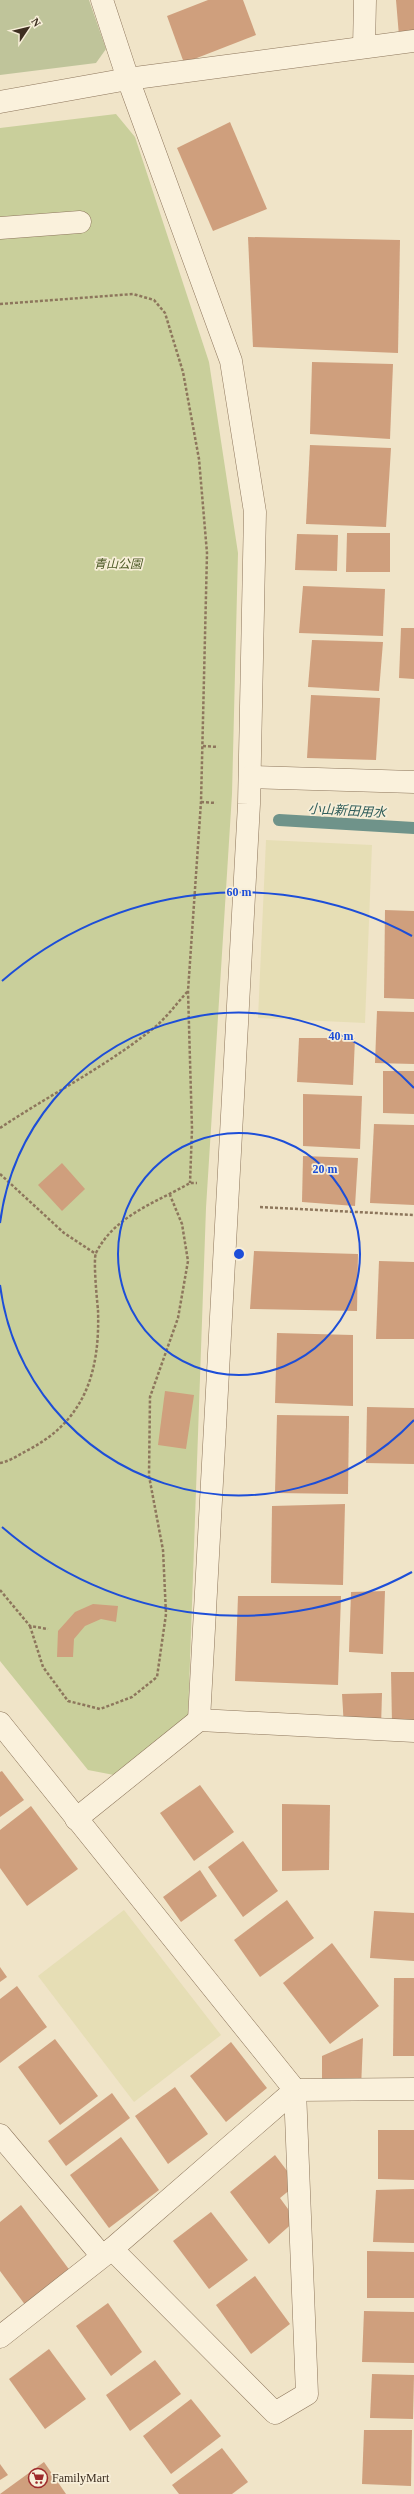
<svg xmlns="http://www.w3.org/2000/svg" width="414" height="2494" font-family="'Times New Roman','Noto Sans JP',serif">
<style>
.farmland{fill:#e6deb5}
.green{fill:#c9cf9b}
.cemetery{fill:#bfc49a}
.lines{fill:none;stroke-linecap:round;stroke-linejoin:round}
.stream{stroke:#6f938a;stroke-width:12}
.building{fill:#cf9f7d}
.lane-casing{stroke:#8d765c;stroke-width:23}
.street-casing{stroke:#8d765c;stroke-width:23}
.path{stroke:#8d765c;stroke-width:2.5;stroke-dasharray:3 2;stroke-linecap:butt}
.lane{stroke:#faf1dc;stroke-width:22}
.street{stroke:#faf1dc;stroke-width:22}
.ring{fill:none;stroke:#1d4ed8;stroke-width:2}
.labels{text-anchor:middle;stroke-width:3.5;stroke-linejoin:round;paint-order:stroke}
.park-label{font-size:12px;font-style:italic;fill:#4d5a26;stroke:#f7eed8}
.poi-label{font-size:12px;fill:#3d2e20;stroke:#f7eed8;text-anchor:start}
.water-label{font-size:13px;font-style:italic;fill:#2f5d5a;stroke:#f7eed8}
.centre{fill:#1d4ed8;stroke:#f7eed8;stroke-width:2}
.ring-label{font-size:12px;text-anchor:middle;font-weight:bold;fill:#1d4ed8;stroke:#f7eed8;stroke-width:3.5;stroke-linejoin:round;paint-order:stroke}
</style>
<rect width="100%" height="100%" fill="#f0e4c8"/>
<g class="farmland">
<path d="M266 840 372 845 365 1023 258 1018Z"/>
<path d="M124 1910 221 2035 134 2102 38 1976Z"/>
</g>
<path class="green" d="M116 114 135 137 209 362 238 553 232 794 206 1208 188 1717 114 1775 88 1770 0 1661V128Z"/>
<path class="cemetery" d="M0 0H89L106 49 96 63 0 75Z"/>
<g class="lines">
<path class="stream" d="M279 820 414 828"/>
</g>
<g class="building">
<path d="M208 0H243L256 35 184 63 167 16Z"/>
<path d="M396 0H414V35L399 36Z"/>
<path d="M230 122 267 209 213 231 177 148Z"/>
<path d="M248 237 400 240 398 353 253 347Z"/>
<path d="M312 362 393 364 390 439 310 434Z"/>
<path d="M310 445 391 448 386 527 306 524Z"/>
<path d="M347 533H390V572H346Z"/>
<path d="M297 534 338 535 337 571 295 570Z"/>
<path d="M303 586 385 589 383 636 299 633Z"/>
<path d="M401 628H414V679L399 678Z"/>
<path d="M312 640 383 642 379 691 308 687Z"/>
<path d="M311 695 380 698 376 760 307 758Z"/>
<path d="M385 910 414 911V999L384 998Z"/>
<path d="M377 1011 414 1012V1064L375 1063Z"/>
<path d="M299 1038H355L353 1085 297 1082Z"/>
<path d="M383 1071H414V1114L383 1113Z"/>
<path d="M303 1094 362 1096 360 1149 303 1146Z"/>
<path d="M374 1124 414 1125V1205L370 1203Z"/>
<path d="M303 1156 358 1158 355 1206 302 1202Z"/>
<path d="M62 1163 85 1189 62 1211 38 1185Z"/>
<path d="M254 1251 358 1254 357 1311 250 1309Z"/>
<path d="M379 1261 414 1262V1339H376Z"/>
<path d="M277 1333 353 1335V1406L275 1403Z"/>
<path d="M165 1391 194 1395 186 1449 158 1445Z"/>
<path d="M367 1407 414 1408V1464L366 1463Z"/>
<path d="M277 1415 349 1416 348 1494 275 1493Z"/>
<path d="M345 1504 343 1585 271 1583 272 1506Z"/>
<path d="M385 1591 383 1654 349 1652 351 1592Z"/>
<path d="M238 1596H341L338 1685 235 1681Z"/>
<path d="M93 1604 118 1606 116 1622 101 1619 85 1626 74 1639 73 1657H57L58 1631 75 1612Z"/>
<path d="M391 1672H414V1724H392Z"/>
<path d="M382 1693 381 1728 344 1727 342 1694Z"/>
<path d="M2 1771 24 1800 0 1817V1772Z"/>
<path d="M200 1785 234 1832 194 1861 160 1813Z"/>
<path d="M282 1804 330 1805 329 1870 282 1871Z"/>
<path d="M31 1806 78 1869 27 1906 0 1868V1830Z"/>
<path d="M243 1841 278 1891 243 1917 208 1867Z"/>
<path d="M200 1870 217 1896 181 1922 163 1897Z"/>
<path d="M287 1900 314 1938 260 1977 234 1940Z"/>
<path d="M374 1911 414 1913V1961L370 1958Z"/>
<path d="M332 1943 379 2006 330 2044 283 1983Z"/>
<path d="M0 1967 7 1977 0 1982Z"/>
<path d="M394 1978H414V2056H393Z"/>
<path d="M17 1986 47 2027 0 2063V1999Z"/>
<path d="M363 2038 361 2089H322V2056Z"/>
<path d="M55 2039 98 2096 60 2125 18 2067Z"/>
<path d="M231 2042 267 2088 226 2122 190 2076Z"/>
<path d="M175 2087 208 2134 168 2164 135 2116Z"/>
<path d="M112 2093 130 2118 66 2166 48 2141Z"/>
<path d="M378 2130H414V2180L378 2179Z"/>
<path d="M121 2137 159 2190 109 2228 70 2175Z"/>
<path d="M275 2155 297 2184 280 2198 296 2220 269 2244 230 2192Z"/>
<path d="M414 2189V2243L373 2242 376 2190Z"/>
<path d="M21 2205 71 2272 26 2306 0 2271V2222Z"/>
<path d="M211 2212 248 2260 209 2289 173 2241Z"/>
<path d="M367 2251 414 2252V2298H367Z"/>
<path d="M255 2276 290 2324 251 2354 216 2305Z"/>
<path d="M108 2303 142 2352 111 2376 76 2326Z"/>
<path d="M364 2311 414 2312V2363L362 2362Z"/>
<path d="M49 2349 86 2399 45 2429 9 2379Z"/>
<path d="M155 2360 181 2394 130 2431 106 2395Z"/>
<path d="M372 2374 414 2375 413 2419 370 2418Z"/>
<path d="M191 2399 221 2436 171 2474 143 2436Z"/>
<path d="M364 2430H412L411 2486 362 2484Z"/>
<path d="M222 2448 248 2482 232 2494H179L172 2485Z"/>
<path d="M44 2462 66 2494H0Z"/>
<path d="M0 2464 8 2475 0 2480Z"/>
</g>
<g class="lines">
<g class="lane-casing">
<path id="lane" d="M0 228 80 222"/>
</g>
<g class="street-casing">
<g id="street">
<path d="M102 0 128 79 231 361 255 512 249 804 199 1720 414 1731"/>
<path d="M364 47 365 0"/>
<path d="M0 102 128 79 414 41"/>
<path d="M250 777 414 782"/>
<path d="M0 1723 295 2090 307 2394 275 2413 112 2249"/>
<path d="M76 1819 199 1720"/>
<path d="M0 2135 102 2256"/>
<path d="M0 2337 112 2249 295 2090 414 2089"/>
</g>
</g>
<g class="path">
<path d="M0 304 133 294 154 300 165 313 183 372 199 459 207 553 201 802 188 991 192 1129 190 1183"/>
<path d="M203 746 218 747"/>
<path d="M201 802 216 803"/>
<path d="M0 1128C51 1094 107 1066 155 1027 167 1017 177 1003 188 991"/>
<path d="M0 1174 64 1233 96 1254"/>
<path d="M260 1207 414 1215"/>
<path d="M0 1463C11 1461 20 1454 30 1449 86 1419 100 1370 98 1310 97 1300 93 1260 96 1253 114 1216 157 1202 190 1183H197"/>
<path d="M0 1590 30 1626 48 1629"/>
<path d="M30 1626 43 1667 68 1701 100 1709 132 1697 157 1677 166 1614 163 1550 149 1476 150 1397 178 1318 188 1261 182 1224 170 1195"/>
</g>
<use href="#lane" class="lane"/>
<use href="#street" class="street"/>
</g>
<g class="ring">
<circle cx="239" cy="1254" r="121"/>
<path d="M414 1420A241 241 0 0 1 0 1285M0 1223A241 241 0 0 1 414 1088"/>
<path d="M412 1572A362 362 0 0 1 2 1527M2 981A362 362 0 0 1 412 936"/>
</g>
<defs>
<g id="supermarket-ring" transform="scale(1)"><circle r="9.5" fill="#f7eed8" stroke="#9e2a2b" stroke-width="1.5"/><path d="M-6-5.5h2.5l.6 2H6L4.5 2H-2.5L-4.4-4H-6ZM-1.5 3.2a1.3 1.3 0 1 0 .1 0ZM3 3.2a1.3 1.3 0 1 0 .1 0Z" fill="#9e2a2b"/></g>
</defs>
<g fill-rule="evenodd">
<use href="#supermarket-ring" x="38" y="2478"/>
</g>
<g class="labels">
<g class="park-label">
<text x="118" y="568">青山公園</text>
</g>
<g class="poi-label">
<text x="52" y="2482">FamilyMart</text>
</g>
<g class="water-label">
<text transform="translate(347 810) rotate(3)" y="5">小山新田用水</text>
</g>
</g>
<circle cx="239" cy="1254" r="6" class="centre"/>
<g class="ring-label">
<text x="239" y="896">60 m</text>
<text x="341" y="1040">40 m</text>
<text x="325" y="1173">20 m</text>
</g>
<g transform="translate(28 28) rotate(55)" stroke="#f7eed8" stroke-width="3" paint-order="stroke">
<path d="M0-3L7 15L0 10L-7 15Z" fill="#3d2e20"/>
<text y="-6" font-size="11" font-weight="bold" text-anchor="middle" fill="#3d2e20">N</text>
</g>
</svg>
